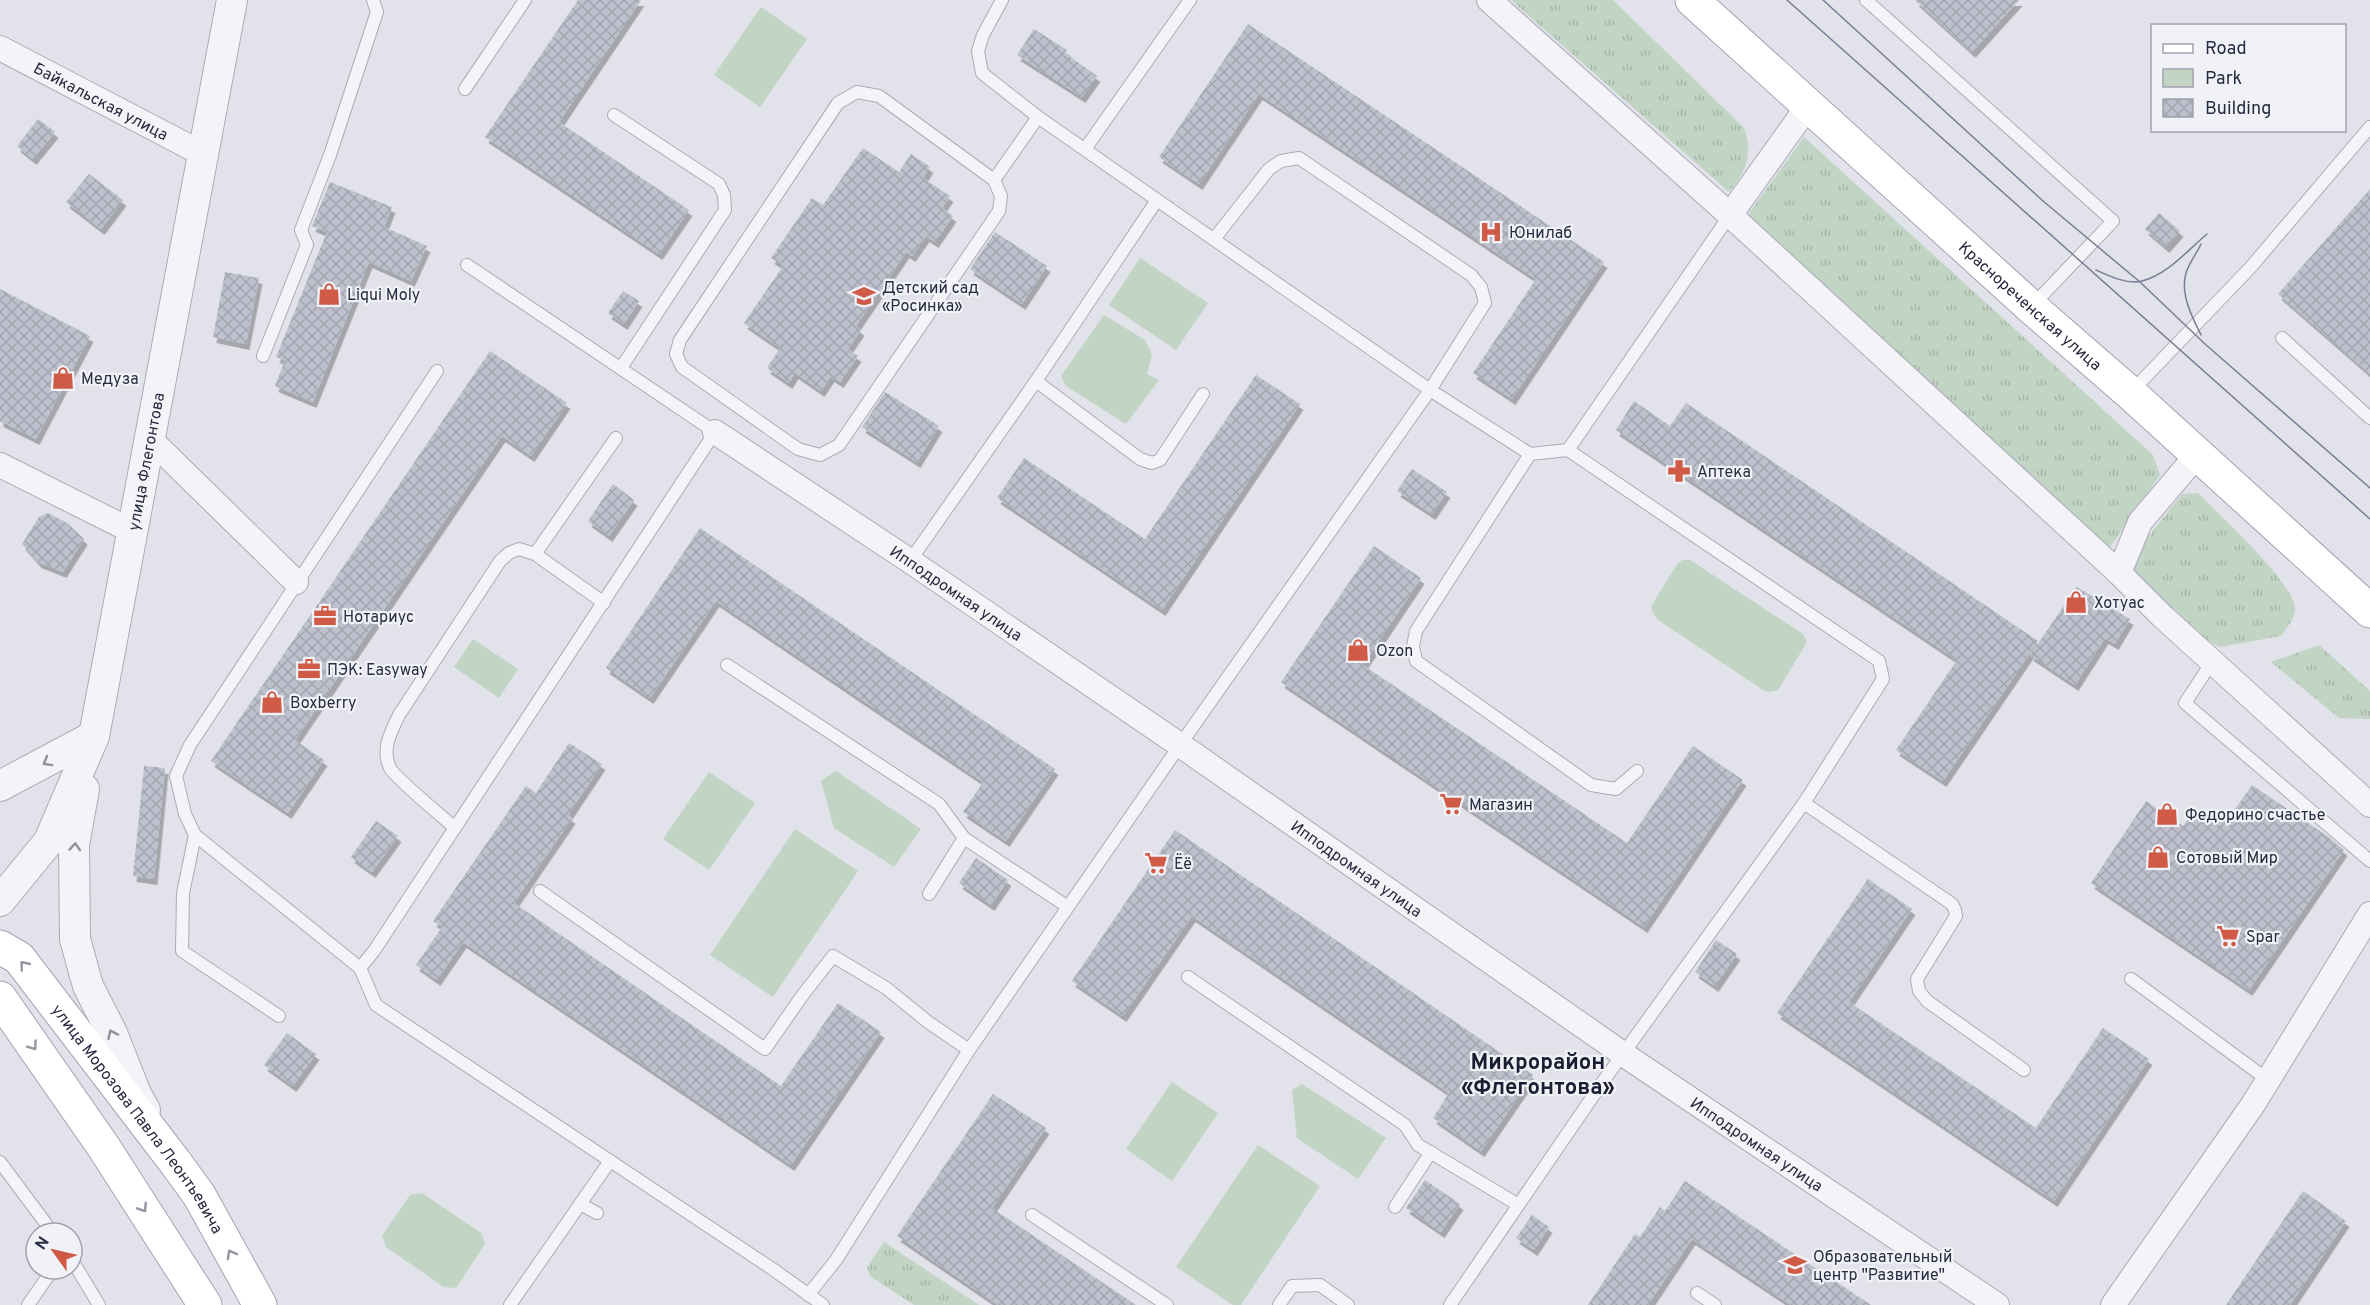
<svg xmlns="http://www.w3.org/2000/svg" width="2370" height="1305" font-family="Overpass,sans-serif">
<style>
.grass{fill:url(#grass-tufts)}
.park{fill:#c2d4c3}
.building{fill:url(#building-cross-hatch);filter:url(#shadow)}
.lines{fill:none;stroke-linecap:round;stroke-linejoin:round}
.service-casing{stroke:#aaabb8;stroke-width:14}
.minor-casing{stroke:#aaabb8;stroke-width:26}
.tertiary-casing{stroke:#aaabb8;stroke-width:32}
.primary-casing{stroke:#a1a3b6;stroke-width:35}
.service{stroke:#f4f4f8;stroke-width:12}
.minor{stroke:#f4f4f8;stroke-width:24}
.tertiary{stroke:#f4f4f8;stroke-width:30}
.primary{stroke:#fff;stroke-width:33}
.tram{stroke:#7b7d94;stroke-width:1.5}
.oneway{stroke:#8e909d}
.oneway2{stroke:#9495a0}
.labels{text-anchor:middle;stroke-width:4.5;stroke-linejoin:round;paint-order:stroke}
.street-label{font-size:16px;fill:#292b42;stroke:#f1f2f7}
.poi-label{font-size:16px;fill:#292b42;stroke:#f1f2f7;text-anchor:start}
.district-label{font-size:22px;font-weight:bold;fill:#1c1d33;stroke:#f1f2f7}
</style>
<defs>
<pattern id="grass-tufts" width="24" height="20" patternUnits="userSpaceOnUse" patternTransform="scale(1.5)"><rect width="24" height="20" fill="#c2d4c3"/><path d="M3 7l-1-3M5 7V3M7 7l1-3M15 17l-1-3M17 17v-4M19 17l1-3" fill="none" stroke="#a7b6a9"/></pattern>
<pattern id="building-cross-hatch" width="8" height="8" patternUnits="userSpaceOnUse" patternTransform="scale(1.5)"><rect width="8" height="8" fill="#bec0cd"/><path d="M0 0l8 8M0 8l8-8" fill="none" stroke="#a3a5b1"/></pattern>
<filter id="shadow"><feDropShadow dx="3.5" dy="6" stdDeviation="0" flood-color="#0004"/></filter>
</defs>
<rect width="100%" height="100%" fill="#e1e2ea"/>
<g class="grass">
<path d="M1511 0H1613L1744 128C1753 153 1746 173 1729 192Z"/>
<path d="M1804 137 2153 455 2160 475 2108 550 1754 232 1749 213Z"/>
<path d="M2198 493C2219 515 2291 580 2295 607 2296 618 2287 627 2281 636L2220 647 2208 641 2132 575 2130 560 2182 494Z"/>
<path d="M2319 645 2370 691V719L2339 718 2271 662Z"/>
<path d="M884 1242 979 1305H914L870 1276 867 1267Z"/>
</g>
<g class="park">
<path d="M761 7 807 39 760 107 714 75Z"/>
<path d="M1140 258 1208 303 1176 350 1109 305Z"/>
<path d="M1104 315 1145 340 1152 355 1147 374 1159 380 1126 424 1066 386 1061 376Z"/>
<path d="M1683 560H1690L1803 634 1807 642 1778 690 1770 692 1763 690 1658 620 1653 613 1651 606 1678 563Z"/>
<path d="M473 639 518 669 499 698 454 667Z"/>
<path d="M836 771 921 829 894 867 834 828 821 781Z"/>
<path d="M709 772 755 803 709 870 663 839Z"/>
<path d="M795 829 858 871 773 997 710 955Z"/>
<path d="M1172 1082 1218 1113 1172 1181 1126 1149Z"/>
<path d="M1302 1084 1386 1138 1358 1179 1297 1138 1292 1090Z"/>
<path d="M1258 1145 1320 1186 1241 1305H1233L1176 1267Z"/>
<path d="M422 1193 481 1233 485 1244 456 1288 444 1287 386 1247 382 1236 410 1195Z"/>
</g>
<g class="building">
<path d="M578 0H641L559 122 689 210 659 254 485 137Z"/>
<path d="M1915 0H2019L1972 52Z"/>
<path d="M1248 24 1604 262 1512 399 1473 373 1536 279 1259 94 1199 184 1159 157Z"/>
<path d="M1034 29 1067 50 1065 53 1097 76 1082 97 1017 55Z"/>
<path d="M38 119 55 132 33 159 17 146Z"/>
<path d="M863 148 899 172 911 154 930 167 923 178 950 196 942 208 953 216 935 242 926 236 912 256 906 252 856 326 861 330 848 349 858 356 840 382 831 376 821 391 795 373 789 383 767 368 780 348 744 323 783 266 771 258 812 198 823 205Z"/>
<path d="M89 174 123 200 101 229 66 202Z"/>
<path d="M330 182 392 207 384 227 427 246 411 281 369 262 313 402 275 386 285 360 276 357 327 232 312 226Z"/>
<path d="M2370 189V374L2278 294Z"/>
<path d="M2159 213 2180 231 2166 247 2145 229Z"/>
<path d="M995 232 1047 266 1022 304 970 269Z"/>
<path d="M225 272 259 278 246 344 213 337Z"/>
<path d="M0 289 90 336 36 439 0 421Z"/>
<path d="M623 291 639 301 624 324 608 313Z"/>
<path d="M490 351 567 403 531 456 502 436 295 740 324 760 288 813 211 761Z"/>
<path d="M1256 375 1300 404 1162 610 997 498 1024 458 1145 539Z"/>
<path d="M885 392 939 426 917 462 862 427Z"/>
<path d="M1634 401 1670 426 1686 403 2038 641 1943 781 1896 750 1957 660 1616 430Z"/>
<path d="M1412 469 1447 492 1432 514 1397 491Z"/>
<path d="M613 484 634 500 609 536 588 521Z"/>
<path d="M48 513 67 523 84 539 63 572 38 562 22 544 39 517Z"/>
<path d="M700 528 1055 769 1006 841 963 812 983 782 716 601 650 698 606 668Z"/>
<path d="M1374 546 1421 578 1363 665 1627 843 1693 746 1743 780 1644 927 1281 682Z"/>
<path d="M2077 587 2130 619 2115 644 2105 638 2075 685 2030 655Z"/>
<path d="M569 743 602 764 568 815 572 818 514 903 781 1086 838 1003 881 1032 791 1165 463 942 437 980 416 965 442 927 433 921 526 786 536 793Z"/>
<path d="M144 766 165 768 154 879 133 876Z"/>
<path d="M2252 785 2330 838 2344 850 2249 990 2091 883 2146 801 2183 826 2192 814 2216 811 2228 819Z"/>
<path d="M376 821 398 836 372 872 351 857Z"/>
<path d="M1175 830 1533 1075 1481 1151 1433 1118 1449 1093 1192 916 1123 1016 1072 981Z"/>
<path d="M976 858 1008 880 991 905 959 883Z"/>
<path d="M1868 879 1912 909 1849 1002 2036 1128 2103 1028 2149 1059 2054 1201 1777 1013Z"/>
<path d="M1716 940 1737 954 1715 986 1695 972Z"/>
<path d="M287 1033 316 1054 293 1086 264 1065Z"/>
<path d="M993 1094 1046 1128 992 1208 1136 1305H998L897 1236Z"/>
<path d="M1425 1180 1460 1204 1441 1232 1406 1208Z"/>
<path d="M1685 1181 1871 1305H1791L1692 1239 1648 1305H1588L1635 1234 1640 1237 1660 1207 1665 1211Z"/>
<path d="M2303 1191 2346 1221 2290 1305H2226Z"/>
<path d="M1532 1215 1549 1227 1534 1250 1516 1238Z"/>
</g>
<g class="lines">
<g class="service-casing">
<g id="service">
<path d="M1002 0 983 35 978 51 982 73 1038 117 1430 390 1530 454 1568 450 1879 661 1883 679 1804 803 1602 1083 1450 1305"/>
<path d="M1866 0 2113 221 2032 306"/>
<path d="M465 89 525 0"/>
<path d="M614 115 719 184 724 195 725 210 621 368"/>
<path d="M1085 149 1190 0"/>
<path d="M994 180 879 96 857 92 838 103 680 340 676 354 682 367 798 449 820 455 839 445 999 211 1001 196 994 180 1038 117"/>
<path d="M2282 338 2370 418"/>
<path d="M263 356 307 245 301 230 330 155 377 12 373 0"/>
<path d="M437 371 190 745 176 776 185 814 195 835 360 968 376 1005 774 1270 823 1305"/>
<path d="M1036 381 1140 459 1152 463 1160 460 1203 394"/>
<path d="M2131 392 2250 268 2370 127"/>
<path d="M1568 450 1730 215"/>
<path d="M1530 454 1416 631 1413 646 1416 661 1591 785 1616 789 1637 771"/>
<path d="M535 554 616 438"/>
<path d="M910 561 1036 381 1157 200"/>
<path d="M2212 662 2185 703 2370 861"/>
<path d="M727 665 939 804 964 838 1068 907"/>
<path d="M1804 803 1952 904 1955 910 1956 916 1917 979 1919 991 1927 1001 2024 1070"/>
<path d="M455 828C444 818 394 777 390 768 381 749 391 732 399 715L500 561 509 553 519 549 535 554 604 603"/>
<path d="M195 835 183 893 182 951 279 1016"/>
<path d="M540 891 765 1049 802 996 833 956 886 988 928 1022 969 1050"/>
<path d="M929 894 964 838"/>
<path d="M360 968 374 951 715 432 467 265"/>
<path d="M1188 977 1405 1125 1418 1145 1517 1204"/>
<path d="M2131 979 2268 1080"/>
<path d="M0 1162 53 1233"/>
<path d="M580 1204 597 1213"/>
<path d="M1395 1207 1431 1152"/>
<path d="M1032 1215 1167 1305"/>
<path d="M72 1260 99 1305"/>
<path d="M1697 1293 1715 1305"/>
<path d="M808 1295 836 1260 969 1050 1180 745 1430 390 1485 303 1481 287 1471 275 1299 158 1281 161 1269 169 1214 239"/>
<path d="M28 1305 53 1269"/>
<path d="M510 1305 610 1161"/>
<path d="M1279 1305 1292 1286 1320 1285 1348 1305"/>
</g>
</g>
<g class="minor-casing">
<g id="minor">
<path d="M1489 0 1730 215 2119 573 2162 616 2370 805"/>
<path id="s1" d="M0 48 203 154"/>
<path d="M1730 215 1808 106"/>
<path id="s2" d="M715 432 910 561 1196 756 1623 1054 1997 1305"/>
<path d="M150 439 296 582"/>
<path d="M0 465 132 531"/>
<path d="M2119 573 2140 522 2197 455"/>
<path d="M2113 1305 2254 1103 2370 914"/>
</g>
</g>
<g class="tertiary-casing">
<g id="tertiary">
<path d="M0 786 94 736"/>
<path d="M84 789 74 845 75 939 88 986 112 1033 136 1094 145 1110"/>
<path id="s3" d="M0 901 49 841 94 736 232 0"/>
</g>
</g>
<g class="primary-casing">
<g id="primary">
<path id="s4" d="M1692 0 2031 307 2130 393 2370 611"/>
<path id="s5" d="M0 947 19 958 175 1162 199 1195 260 1305"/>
<path d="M0 998 103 1146 205 1305"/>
</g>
</g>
<use href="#service" class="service"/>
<use href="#minor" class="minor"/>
<use href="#tertiary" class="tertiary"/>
<use href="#primary" class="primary"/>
<g class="tram">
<path d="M1787 0 2370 519"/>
<path d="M1823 0 2043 201 2140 282 2205 344 2370 488"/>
<path d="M2096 270C2109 276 2128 285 2142 281 2167 275 2188 250 2207 234"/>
<path d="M2201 335C2192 317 2180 294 2186 273 2189 263 2197 253 2201 244"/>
</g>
</g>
<defs><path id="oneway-chevron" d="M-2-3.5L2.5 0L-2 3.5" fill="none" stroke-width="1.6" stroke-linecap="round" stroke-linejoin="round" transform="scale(1.5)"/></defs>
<g class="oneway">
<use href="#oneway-chevron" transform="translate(47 762) rotate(151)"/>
<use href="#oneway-chevron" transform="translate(75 847) rotate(-86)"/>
<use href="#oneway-chevron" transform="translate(112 1034) rotate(-114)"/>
</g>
<g class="oneway2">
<use href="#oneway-chevron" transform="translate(24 965) rotate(-129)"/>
<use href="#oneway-chevron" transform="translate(33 1046) rotate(55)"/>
<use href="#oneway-chevron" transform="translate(143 1208) rotate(57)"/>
<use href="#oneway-chevron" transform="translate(231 1254) rotate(-119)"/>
</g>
<defs>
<g id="hospital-bare" transform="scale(1.8)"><path d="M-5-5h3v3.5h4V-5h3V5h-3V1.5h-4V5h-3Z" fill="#cf5a46" stroke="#f1f2f7" stroke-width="2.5" paint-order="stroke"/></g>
<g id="shop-bare" transform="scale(1.8)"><path d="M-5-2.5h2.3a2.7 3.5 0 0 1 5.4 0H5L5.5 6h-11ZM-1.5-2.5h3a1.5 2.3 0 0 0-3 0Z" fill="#cf5a46" stroke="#f1f2f7" stroke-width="2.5" paint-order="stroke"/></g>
<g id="school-bare" transform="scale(1.8)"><path d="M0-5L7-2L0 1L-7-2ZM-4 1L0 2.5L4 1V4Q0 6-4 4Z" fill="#cf5a46" stroke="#f1f2f7" stroke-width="2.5" paint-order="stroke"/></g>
<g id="pharmacy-bare" transform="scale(1.8)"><path d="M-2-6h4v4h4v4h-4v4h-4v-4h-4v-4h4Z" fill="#cf5a46" stroke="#f1f2f7" stroke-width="2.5" paint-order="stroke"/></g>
<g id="office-bare" transform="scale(1.8)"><path d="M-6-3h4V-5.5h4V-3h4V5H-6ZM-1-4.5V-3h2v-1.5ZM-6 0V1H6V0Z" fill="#cf5a46" stroke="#f1f2f7" stroke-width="2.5" paint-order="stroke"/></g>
<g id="supermarket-bare" transform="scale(1.8)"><path d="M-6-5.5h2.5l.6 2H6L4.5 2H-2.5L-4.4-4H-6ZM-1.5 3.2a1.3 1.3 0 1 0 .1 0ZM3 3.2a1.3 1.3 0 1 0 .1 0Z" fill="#cf5a46" stroke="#f1f2f7" stroke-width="2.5" paint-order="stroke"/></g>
</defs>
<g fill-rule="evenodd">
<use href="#hospital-bare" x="1491" y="232"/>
<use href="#shop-bare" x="329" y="294"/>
<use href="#school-bare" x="864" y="296"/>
<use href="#shop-bare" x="63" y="378"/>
<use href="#pharmacy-bare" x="1679" y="471"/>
<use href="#shop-bare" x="2076" y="602"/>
<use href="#office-bare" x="325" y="616"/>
<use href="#shop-bare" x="1358" y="650"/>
<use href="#office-bare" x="309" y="669"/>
<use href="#shop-bare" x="272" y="702"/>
<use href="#supermarket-bare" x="1451" y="804"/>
<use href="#shop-bare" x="2167" y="814"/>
<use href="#shop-bare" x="2158" y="857"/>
<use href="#supermarket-bare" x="1156" y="863"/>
<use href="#supermarket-bare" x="2228" y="936"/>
<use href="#school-bare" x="1795" y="1265"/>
</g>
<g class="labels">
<g class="street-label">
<text dy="6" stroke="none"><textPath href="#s1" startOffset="114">Байкальская улица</textPath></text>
<text dy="6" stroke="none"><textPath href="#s4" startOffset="456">Краснореченская улица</textPath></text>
<text dy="6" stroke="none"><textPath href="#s3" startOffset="471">улица Флегонтова</textPath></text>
<text dy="6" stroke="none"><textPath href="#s2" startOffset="290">Ипподромная улица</textPath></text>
<text dy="6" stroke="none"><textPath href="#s2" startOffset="776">Ипподромная улица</textPath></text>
<text dy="6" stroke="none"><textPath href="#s5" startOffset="222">улица Морозова Павла Леонтьевича</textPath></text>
<text dy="6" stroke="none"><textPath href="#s2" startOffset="1262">Ипподромная улица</textPath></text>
</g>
<g class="poi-label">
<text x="1509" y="238">Юнилаб</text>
<text x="882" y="293">Детский сад<tspan x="882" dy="18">«Росинка»</tspan></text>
<text x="347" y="300">Liqui Moly</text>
<text x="81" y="384">Медуза</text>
<text x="1697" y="477">Аптека</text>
<text x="2094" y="608">Хотуас</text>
<text x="343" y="622">Нотариус</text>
<text x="1376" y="656">Ozon</text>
<text x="327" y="675">ПЭК: Easyway</text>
<text x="290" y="708">Boxberry</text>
<text x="1469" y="810">Магазин</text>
<text x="2185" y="820">Федорино счастье</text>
<text x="2176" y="863">Сотовый Мир</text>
<text x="1174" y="869">Ёё</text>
<text x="2246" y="942">Spar</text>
<text x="1813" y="1262">Образовательный<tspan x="1813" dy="18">центр "Развитие"</tspan></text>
</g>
<g class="district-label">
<text x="1538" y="1069">Микрорайон<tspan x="1538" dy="25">«Флегонтова»</tspan></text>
</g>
</g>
<rect x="2151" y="24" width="195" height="108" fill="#f1f2f7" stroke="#a1a2af" stroke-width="1.5"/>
<rect x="2163" y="44" width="30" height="9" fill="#ffffff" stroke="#a1a2af" stroke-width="1.5"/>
<text x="2205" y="54" font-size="18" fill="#292b42">Road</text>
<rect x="2163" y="69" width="30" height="18" fill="#c2d4c3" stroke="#a1a2af" stroke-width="1.5"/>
<text x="2205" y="84" font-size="18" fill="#292b42">Park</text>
<rect x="2163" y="99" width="30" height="18" fill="url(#building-cross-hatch)" stroke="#a1a2af" stroke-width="1.5"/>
<text x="2205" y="114" font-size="18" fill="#292b42">Building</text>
<g transform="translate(54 1251) rotate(304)"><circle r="28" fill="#f1f2f7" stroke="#a1a2af" stroke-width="1.5"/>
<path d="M0-4.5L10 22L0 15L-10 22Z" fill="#cf5a46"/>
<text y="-9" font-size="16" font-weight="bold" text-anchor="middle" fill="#292b42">N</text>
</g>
</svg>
